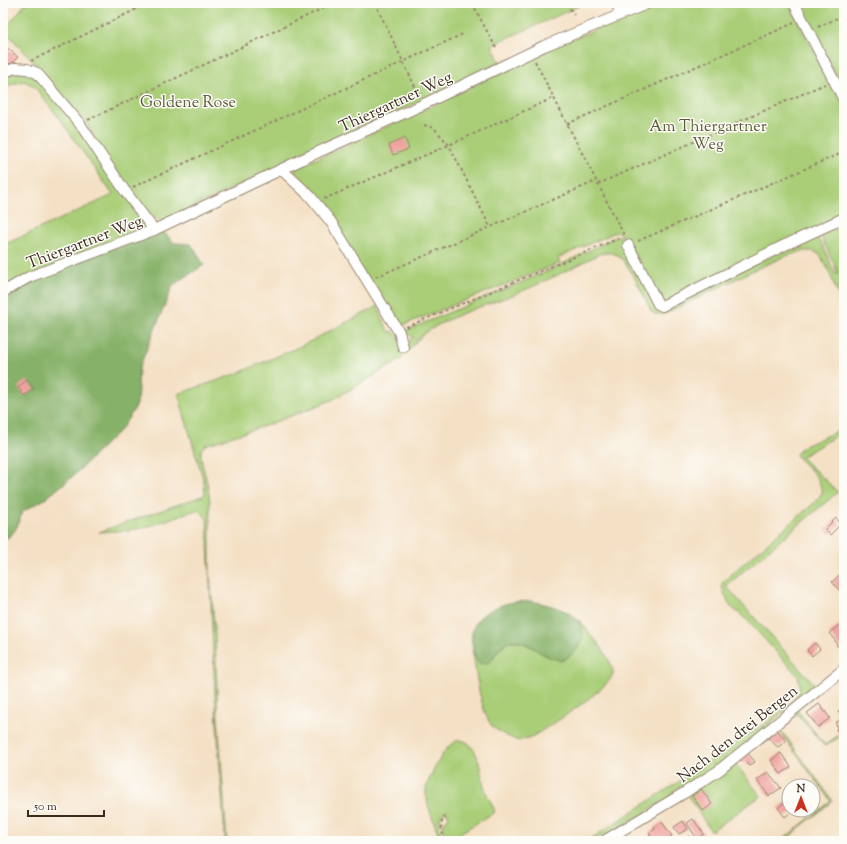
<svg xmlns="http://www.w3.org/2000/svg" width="847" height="844" font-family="'Sorts Mill Goudy',serif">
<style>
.green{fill:#a9ce77;stroke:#727c4a}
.forest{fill:#86b168;stroke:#606e43}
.building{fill:#f0a19e}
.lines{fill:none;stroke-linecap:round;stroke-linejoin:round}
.minor-casing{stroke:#988571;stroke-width:12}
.path{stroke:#988571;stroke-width:2;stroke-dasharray:3 3;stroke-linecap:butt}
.minor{stroke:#fff;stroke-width:10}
.labels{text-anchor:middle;stroke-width:3;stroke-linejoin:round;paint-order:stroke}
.park-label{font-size:16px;fill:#5c5b39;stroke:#fdfcf7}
.street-label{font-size:16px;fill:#3b2a1e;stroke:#fdfcf7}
</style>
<rect width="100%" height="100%" fill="#fdfcf7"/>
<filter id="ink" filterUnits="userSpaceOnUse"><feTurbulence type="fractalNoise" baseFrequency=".025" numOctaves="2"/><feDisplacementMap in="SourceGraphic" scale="8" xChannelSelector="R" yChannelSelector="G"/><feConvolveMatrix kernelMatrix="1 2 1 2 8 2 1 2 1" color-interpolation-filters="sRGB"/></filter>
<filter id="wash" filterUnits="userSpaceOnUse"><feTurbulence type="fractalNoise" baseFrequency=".012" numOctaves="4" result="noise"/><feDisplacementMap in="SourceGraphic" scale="16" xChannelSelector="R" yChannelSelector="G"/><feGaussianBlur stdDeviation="0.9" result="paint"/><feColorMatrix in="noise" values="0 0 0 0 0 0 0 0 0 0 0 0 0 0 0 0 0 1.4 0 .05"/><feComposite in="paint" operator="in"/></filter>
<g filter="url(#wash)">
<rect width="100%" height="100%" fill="#f4e0c4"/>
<g class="green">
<path d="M26 3H586L492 45 500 62 419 102 304 151 241 185 161 221 151 216 127 190 87 125 34 62 4 30Z"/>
<path d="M663 3H788L844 106V217L661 304 629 244 618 231 558 258 560 263 398 327 319 202 294 169 432 106 547 49Z"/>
<path d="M797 3H844V90Z"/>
<path d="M11 72 31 74 38 80 82 132 147 225 146 229 3 291V245L113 195 64 125 34 86 24 81 3 87V76Z"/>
<path d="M844 225V309L826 265 819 254 812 251H803L786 256 752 271 667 313C660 315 656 316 651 311 644 298 627 255 612 253 608 252 603 254 599 254 571 269 542 283 513 295 484 306 454 314 428 331 416 339 409 351 399 361L332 400 265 426 205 445 201 450V458L208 487 210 502V575L215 634 218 717 227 841H225L215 695 207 519 204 515 198 510C181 514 168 520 153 525 135 531 117 531 99 532L205 495 204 482 178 394 236 374 301 346 378 306 388 331 394 332 405 348 413 336 406 334 405 331 555 268 617 236H620L625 241 659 310 816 235 823 246 835 274 838 273 821 236Z"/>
<path d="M844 428V431L801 457 838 492 726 586 816 686 815 689 806 691 802 697 736 752C729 753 726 757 723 763L695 783 677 788 666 800 606 835C598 836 594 841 587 841L680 781 767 722 793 701 798 693 800 687 798 676 747 620 730 606 722 588V583L730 575 814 503 822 493C820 475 809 469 798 458L796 454 802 447Z"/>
<path d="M579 620C587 629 615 662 613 674 610 688 547 728 533 736 529 738 523 739 518 741 510 737 501 734 494 728 480 715 476 669 472 650L478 663 492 661C508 629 523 642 547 656L582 629Z"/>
<path d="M797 710 825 745 844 731V735H842L826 746 824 745 797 714 793 715Z"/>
<path d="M780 726 781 730 832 800 831 803 796 830 787 841H781L831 801 777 728Z"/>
<path d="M459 740C481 742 479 773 485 789 487 797 493 804 495 812L460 833 453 841H446L444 834 443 824 449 817 447 812 443 813C437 822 439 831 443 841H441C437 829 425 803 426 790 427 781 434 770 438 762 444 752 448 744 459 740Z"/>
<path d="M734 762 761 796 711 831 688 796Z"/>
</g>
<g class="forest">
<path d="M162 230 174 243 191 244 204 265 173 285 139 368 137 405 122 428 72 477 45 499 22 512C19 524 15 535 3 540V301L39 275Z"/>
<path d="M531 601C550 605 589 613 582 639 579 650 571 656 561 661 557 659 551 658 547 656 535 651 517 633 504 644 496 650 494 659 486 664L478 663C463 630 475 612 509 603 516 601 524 602 531 601Z"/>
</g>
<g id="blocks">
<g class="building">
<path d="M5 46 18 57 11 64 10 63 6 68 3 66V48Z"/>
<path d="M405 138 409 149 393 155 389 145Z"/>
<path d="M27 380 34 389 24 396 18 387Z"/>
<path d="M836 518 841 524 830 535 825 529Z"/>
<path d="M844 570V587L840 591 832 582Z"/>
<path d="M843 622 844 644 840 647 837 646 836 642 829 633Z"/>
<path d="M815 643 820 649 812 656 807 650Z"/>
<path d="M819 704 830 718 818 727 807 713Z"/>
<path d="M844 707V720L838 712Z"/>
<path d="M840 720 844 726V729L839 733 836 729 838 727 835 723Z"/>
<path d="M777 730 786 741 778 747 768 738Z"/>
<path d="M747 752 755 762 749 766 745 762 744 763 740 759Z"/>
<path d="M781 753 791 767 781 774 771 760Z"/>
<path d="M768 772 781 788 769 796 757 780Z"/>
<path d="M701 789 712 804 703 811 692 796Z"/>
<path d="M789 798V810H794L785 817 778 808Z"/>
<path d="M693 819 704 834 697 839 687 823Z"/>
<path d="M683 821 688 829 679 834 674 827Z"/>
<path d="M662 822 672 836 665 841H654L649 833 655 829 654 827Z"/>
<path d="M689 836 692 841H680Z"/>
</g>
</g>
</g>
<g filter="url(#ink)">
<use href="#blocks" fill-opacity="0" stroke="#988571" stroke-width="1"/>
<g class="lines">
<g class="minor-casing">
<g id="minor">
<path d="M616 3 621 14"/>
<path d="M794 3 844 100"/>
<path d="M3 73 15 68 27 69 37 73 80 124 125 191 154 230"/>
<path d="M281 169 310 196 331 222 399 332 403 347"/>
<path d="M628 245 658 304 662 306 785 245 844 218"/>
<path d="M3 292 29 277 154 230 303 159 422 105 544 46 649 3"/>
<path d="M604 841 684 793 718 771 844 669"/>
</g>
</g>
<g class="path">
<path d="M375 3 420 97"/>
<path d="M472 3 496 48"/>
<path d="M567 3 574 15"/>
<path d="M818 27 844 15"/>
<path d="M31 61 149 3"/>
<path d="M535 61 625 237"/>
<path d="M88 120 334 3"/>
<path d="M567 124 794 23"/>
<path d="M424 125 434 128 449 145 490 227"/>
<path d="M598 184 825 84"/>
<path d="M133 187 465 33"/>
<path d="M324 199 449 145 553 98"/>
<path d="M638 241 844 152"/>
<path d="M376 277 596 181"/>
<path d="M406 327 622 237"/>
<path d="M445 841C441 830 439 823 446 814"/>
</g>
<use href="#minor" class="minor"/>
</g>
</g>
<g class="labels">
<g class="park-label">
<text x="188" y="107">Goldene Rose</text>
<text x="708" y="131">Am Thiergartner<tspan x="708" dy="18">Weg</tspan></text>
</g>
<g class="street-label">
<text transform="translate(395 101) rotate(-25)" y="6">Thiergartner Weg</text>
<text transform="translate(84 241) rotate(-21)" y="6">Thiergartner Weg</text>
<text transform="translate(737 733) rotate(-38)" y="6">Nach den drei Bergen</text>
</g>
</g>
<rect width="847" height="844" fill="none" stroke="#fdfcf7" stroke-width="16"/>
<g transform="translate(801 798)"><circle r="19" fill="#fdfcf7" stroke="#afa8a0"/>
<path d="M0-3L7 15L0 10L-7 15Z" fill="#c8321e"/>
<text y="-6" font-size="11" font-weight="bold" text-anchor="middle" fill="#3b2a1e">N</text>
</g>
<path d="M28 810v6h76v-6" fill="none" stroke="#3b2a1e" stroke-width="2"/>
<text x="34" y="810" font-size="12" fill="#3b2a1e" stroke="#fdfcf7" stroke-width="3" paint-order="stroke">50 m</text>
</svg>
